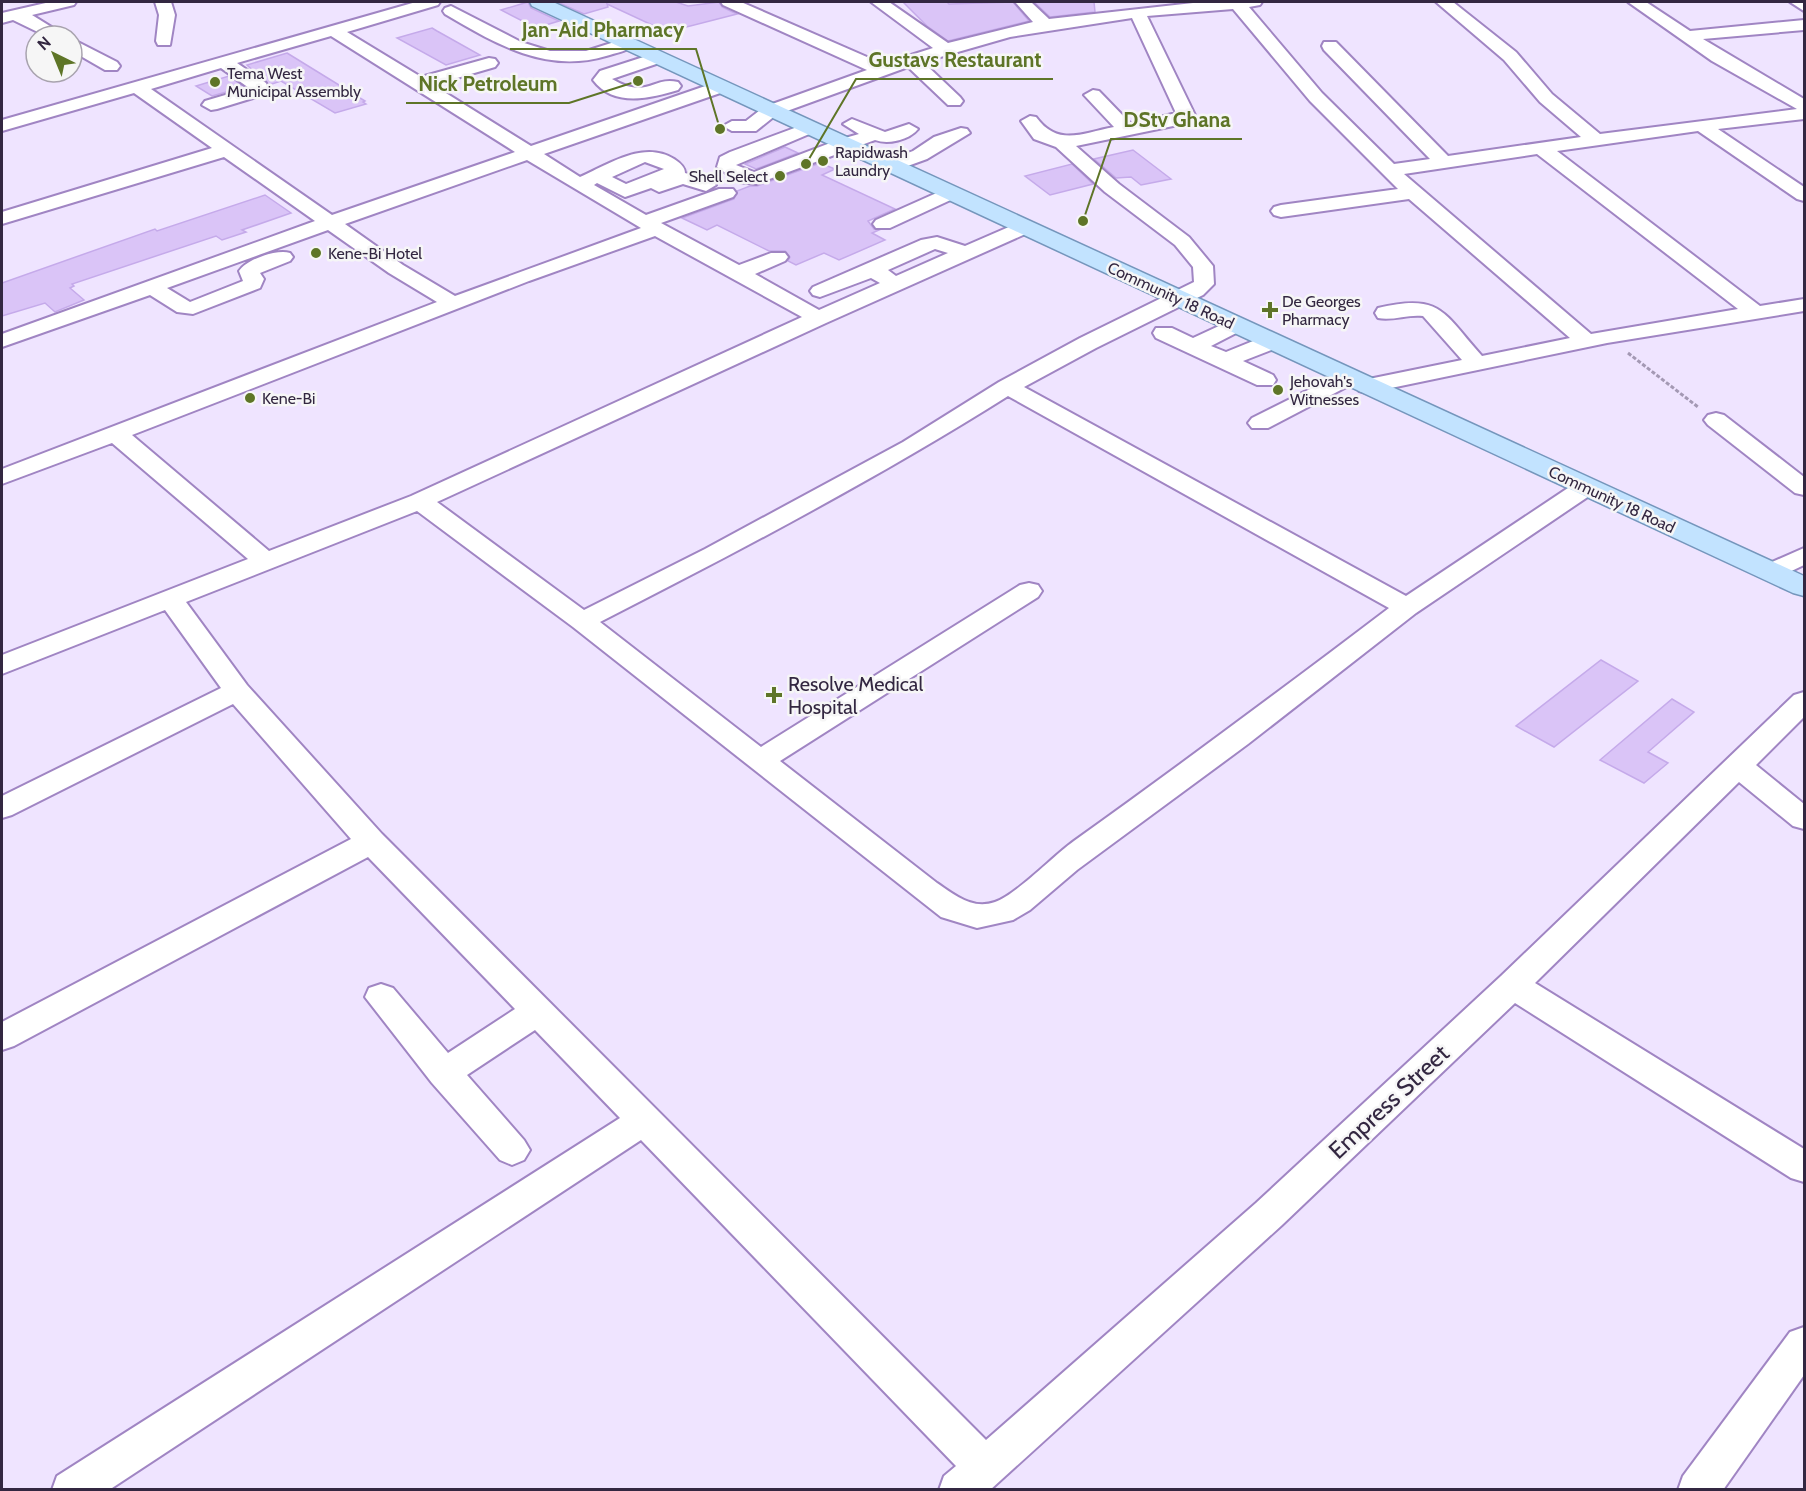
<svg xmlns="http://www.w3.org/2000/svg" width="1806" height="1491" font-family="Cabin,sans-serif">
<style>
.building{fill:#dac4f7;stroke:#c5aaea;stroke-width:1.5}
.lines{fill:none;stroke-linecap:round;stroke-linejoin:round}
.minor-casing{stroke:#a085c3;stroke-width:4}
.major-casing{stroke:#7596bc;stroke-width:3}
.path{stroke:#a499b4;stroke-width:3;stroke-dasharray:4 2;stroke-linecap:butt}
.minor{fill:#fff;fill-rule:evenodd}
.major{fill:#c2e3ff;fill-rule:evenodd}
.poi-dot{fill:#5e7527;stroke:#f6f6f6;stroke-width:2}
.labels{text-anchor:middle;stroke-width:5;stroke-linejoin:round;paint-order:stroke}
.far-poi-label{font-size:16px;fill:#332741;stroke:#f6f6f6;text-anchor:start}
.far-street-label{font-size:16px;fill:#332741;stroke:#f6f6f6}
.poi-label{font-size:20px;fill:#332741;stroke:#f6f6f6;text-anchor:start}
.near-street-label{font-size:24px;fill:#332741;stroke:#f6f6f6}
.leader{fill:none;stroke:#5e7527;stroke-width:2}
.callout-dot{fill:#5e7527;stroke:#f6f6f6;stroke-width:2}
.callout-label{font-size:21px;text-anchor:middle;font-weight:bold;fill:#5e7527;stroke:#f6f6f6;stroke-width:5;stroke-linejoin:round;paint-order:stroke}
</style>
<rect width="100%" height="100%" fill="#efe4ff"/>
<g class="building">
<path d="M528 2 531 8 559 21 536 28 501 10Z"/>
<path d="M557 2H676L688 6 719 2 722 7 737 14 667 32 607 4 608 7 584 14Z"/>
<path d="M903 2H947L949 4 1013 2 1029 21 948 41 927 26Z"/>
<path d="M1034 2H1094L1095 12 1050 17Z"/>
<path d="M432 28 437 31 480 55 446 65 397 38Z"/>
<path d="M287 53 365 101 363 102 366 104 335 113 281 81 269 85 247 65Z"/>
<path d="M229 76 244 87 212 96 196 86Z"/>
<path d="M785 147 798 153 756 169 745 164Z"/>
<path d="M1133 150 1171 179 1141 185 1131 177 1116 178 1094 159Z"/>
<path d="M820 163 835 169 822 175 895 209 868 221 874 229 879 230 872 233 885 240 839 260 824 253 796 265 788 261 790 257 785 251H769L717 225 707 230 682 218 734 199 737 191 750 186H757Z"/>
<path d="M1072 164 1093 184 1050 195 1025 176Z"/>
<path d="M265 195 291 213 242 230 246 232 222 240 216 236 72 284 74 286 70 288 84 300 55 312 45 303 2 316V283L155 229 157 231Z"/>
<path d="M1601 660 1638 681 1554 747 1516 726Z"/>
<path d="M1672 699 1694 712 1648 752 1668 763 1644 783 1600 760Z"/>
</g>
<g class="lines">
<g class="minor-casing">
<g id="minor">
<path d="M50 2H76L74 5 32 15 66 36H46L13 20 2 23V13Z"/>
<path d="M155 2H171L175 15 170 45H158L156 41 159 15Z"/>
<path d="M416 2H440L438 5 347 32 421 77 489 58 495 59 498 63 495 67 433 85 531 146 714 83H726L729 87 726 91 544 154 580 177C609 164 644 140 674 159 680 163 685 167 685 173L713 181 716 185 706 191 683 184 659 192 651 188 625 197 597 183 594 185 646 215 719 189H733L736 193 733 197 661 223 739 265 771 253H785L788 257 785 261 755 274 819 310 880 283 871 278 820 297 813 295 810 291 813 287 921 240 937 237 965 246 1018 223H1032L1035 227 1032 231 826 323 437 502 584 610 705 549 903 442 999 382 1080 338 1194 282 1193 267 1175 245 1105 192 1056 147 1034 139 1021 121 1030 116 1036 117C1058 147 1082 133 1114 127L1084 95 1093 90 1099 91 1131 124 1176 113 1132 18 1010 37 923 62 960 97 963 101 960 105H948L908 67 776 115 756 131H732L723 126 732 121H746L764 107 867 70 723 5 721 2H741L883 64 933 48 871 2H889L948 43 1033 22 1015 2H1031L1049 19 1202 2H1262L1260 5 1249 7 1322 93 1394 164 1430 159 1324 50 1322 46 1324 42H1336L1448 156 1581 137 1540 102 1504 60 1436 2H1453L1516 52 1552 94 1600 134 1797 109 1712 61 1628 2H1646L1690 31 1804 20V30L1703 39 1804 99V119L1718 129 1804 187V201L1797 199 1698 131 1557 151 1760 306 1804 299V311L1607 343 1367 393 1359 391 1356 386 1359 381 1462 360 1423 316C1408 314 1393 321 1378 318L1375 313 1378 308C1442 293 1443 313 1482 356L1570 338 1409 199 1281 217 1274 215 1271 211 1274 207 1281 205 1398 189 1310 101 1233 9 1147 16 1195 115 1178 125 1076 146 1119 184 1189 237 1213 266 1214 284 1203 295 1096 348 1024 387 1406 596 1577 482 1586 480 1595 482 1598 487 1595 492 1416 613 1248 744 1077 870 1030 910 1013 920 977 928 941 917 573 627 417 511 186 602 247 685 382 834 986 1440 1256 1203 1501 976 1794 695 1804 692V717L1756 765 1804 804V829L1793 826 1739 782 1535 983 1804 1149V1182L1791 1178 1515 1003 1282 1225 990 1490H939L944 1476 956 1466 641 1140 109 1490H52L57 1476 620 1118 535 1030 467 1075 524 1140 530 1150 524 1160 512 1165 500 1160 432 1083 365 997 369 988 381 984 393 988 448 1053 515 1009 368 857 14 1046 2 1050V1022L351 839 233 704 12 815 2 818V796L221 688 165 610 2 674V655L248 559 112 443 2 484V469L437 302 389 273 328 230 167 288 190 302 243 281 239 271C247 259 277 249 290 253L293 257 290 261 260 273 264 279 260 288 193 314 177 312 150 295 2 347V334L315 221 224 157 2 224V212L212 148 134 93 2 131V120ZM331 36 515 152 332 215 151 89 221 68 249 88 205 101 202 105 211 110 217 109 266 94 269 90 266 83 237 63ZM1537 154 1738 309 1591 334 1404 174ZM527 160 641 228 455 296 403 265 345 224ZM645 162 664 169 626 184 612 177ZM655 236 802 317 411 496 269 551 132 435 529 281ZM935 249 948 253 896 276 888 270ZM1008 396 1389 608C1285 687 1180 765 1074 841 1053 856 1017 894 995 902 972 910 955 895 937 883L780 761 1038 597 1042 591 1038 585 1029 583 1020 585 761 747 600 622C739 551 876 479 1008 396Z"/>
<path d="M1790 2H1804V11Z"/>
<path d="M451 6 521 42 550 51H586L627 38 635 43C630 51 615 53 606 56 546 74 496 44 445 14L443 11 445 8Z"/>
<path d="M72 39 117 62 120 66 117 70H105L72 51Z"/>
<path d="M656 53 664 58 662 62 612 79C648 100 652 76 678 82L681 86 678 90C651 98 614 108 593 80L600 71Z"/>
<path d="M852 119 885 132 909 124 918 129C909 140 888 145 875 140L756 184 739 182 717 167 720 157 730 152 808 123 814 124 817 128 814 132 736 165 754 172 838 140 859 134 843 124Z"/>
<path d="M961 128 967 129 970 133 927 159 891 172 882 166 884 162 913 151 934 137Z"/>
<path d="M950 187 960 193 957 197 890 228H876L873 224 876 220Z"/>
<path d="M1234 319 1242 320 1245 325 1242 330 1211 346 1226 352 1263 337H1279L1282 342 1279 347 1243 361 1273 375 1276 380 1273 385H1257L1156 338 1153 333 1156 328H1172L1193 338Z"/>
<path d="M1348 370 1356 372 1359 377 1356 382 1268 428H1252L1248 423 1252 418Z"/>
<path d="M1716 413 1724 415 1804 477V495L1795 493 1708 425 1704 420 1708 415Z"/>
<path d="M1804 548V565L1781 576 1772 579 1763 576 1759 571 1763 566Z"/>
<path d="M1804 1327V1375L1723 1490H1678L1683 1476 1790 1332Z"/>
</g>
</g>
<g class="major-casing">
<path id="major" d="M530 2H553L1804 576V596L1793 593 532 6Z"/>
</g>
<path class="path" d="M1628 353 1698 407"/>
<use href="#minor" class="minor"/>
<use href="#major" class="major"/>
</g>
<g class="poi-dot">
<circle cx="215" cy="82" r="6"/>
<circle cx="823" cy="161" r="6"/>
<circle cx="780" cy="176" r="6"/>
<circle cx="316" cy="253" r="6"/>
<path d="M1267 301h6v6h6v6h-6v6h-6v-6h-6v-6h6z"/>
<circle cx="1278" cy="390" r="6"/>
<circle cx="250" cy="398" r="6"/>
<path d="M771 686h6v6h6v6h-6v6h-6v-6h-6v-6h6z"/>
</g>
<g class="labels">
<g class="far-poi-label">
<text x="227" y="79">Tema West<tspan x="227" dy="18">Municipal Assembly</tspan></text>
<text x="835" y="158">Rapidwash<tspan x="835" dy="18">Laundry</tspan></text>
<text x="768" y="182" text-anchor="end">Shell Select</text>
<text x="328" y="259">Kene-Bi Hotel</text>
<text x="1282" y="307">De Georges<tspan x="1282" dy="18">Pharmacy</tspan></text>
<text x="1290" y="387">Jehovah's<tspan x="1290" dy="18">Witnesses</tspan></text>
<text x="262" y="404">Kene-Bi</text>
</g>
<g class="far-street-label">
<text transform="translate(1171 295) rotate(25)" y="6">Community 18 Road</text>
<text transform="translate(1612 499) rotate(25)" y="6">Community 18 Road</text>
</g>
<g class="poi-label">
<text x="788" y="691">Resolve Medical<tspan x="788" dy="23">Hospital</tspan></text>
</g>
<g class="near-street-label">
<text transform="translate(1389 1102) rotate(-43)" y="8">Empress Street</text>
</g>
</g>
<path class="leader" d="M720 129L696 49H510M806 164L856 79H1053M638 81L569 103H406M1083 221L1111 139H1242"/>
<g class="callout-dot">
<circle cx="720" cy="129" r="6"/>
<circle cx="806" cy="164" r="6"/>
<circle cx="638" cy="81" r="6"/>
<circle cx="1083" cy="221" r="6"/>
</g>
<g class="callout-label">
<text x="603" y="37">Jan-Aid Pharmacy</text>
<text x="955" y="67">Gustavs Restaurant</text>
<text x="488" y="91">Nick Petroleum</text>
<text x="1177" y="127">DStv Ghana</text>
</g>
<rect width="1806" height="1491" fill="none" stroke="#332741" stroke-width="6"/>
<g transform="translate(54 54) rotate(317)"><circle r="28" fill="#f6f6f6" stroke="#a8a3ae" stroke-width="1.5"/>
<path d="M0-4.5L10 22L0 15L-10 22Z" fill="#5e7527"/>
<text y="-9" font-size="16" font-weight="bold" text-anchor="middle" fill="#332741">N</text>
</g>
</svg>
